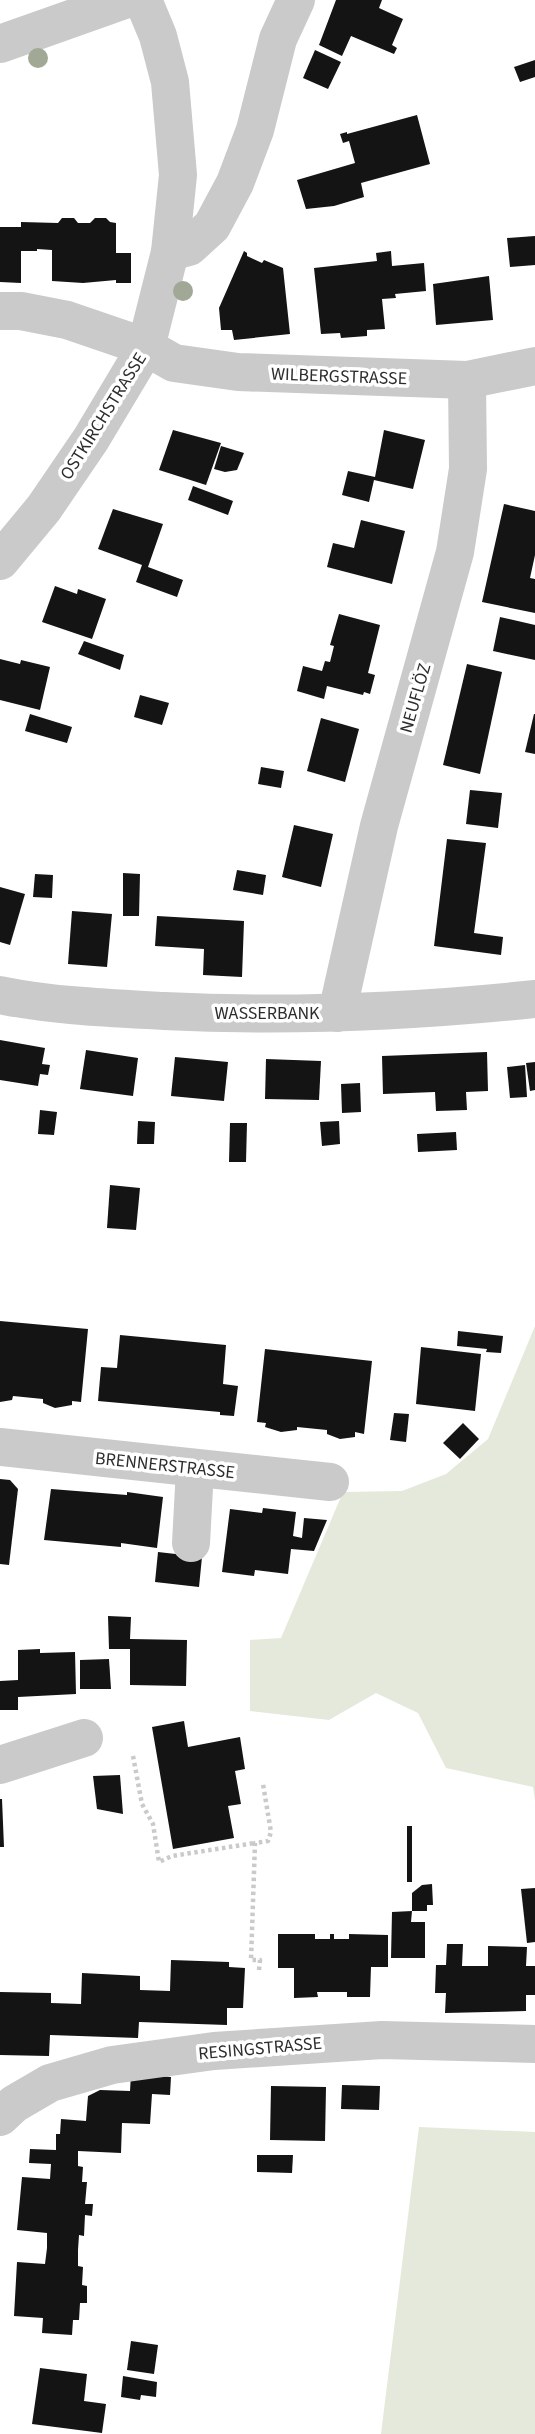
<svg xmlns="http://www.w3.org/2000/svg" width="535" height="2434" font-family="'Source Sans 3',sans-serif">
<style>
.green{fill:#e4e9dc}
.building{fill:#141414}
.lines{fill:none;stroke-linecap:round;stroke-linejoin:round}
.path{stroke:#cacaca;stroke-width:4.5;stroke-dasharray:3.5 3.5;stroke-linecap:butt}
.minor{stroke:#cacaca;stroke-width:38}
.tree{fill:#a1a996}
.labels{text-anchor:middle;stroke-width:7;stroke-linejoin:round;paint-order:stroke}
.street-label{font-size:18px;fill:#2d2d2d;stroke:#fff}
</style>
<rect width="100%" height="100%" fill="#fff"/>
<g class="green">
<path d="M535 1326V1800L533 1787 446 1768 418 1713 376 1693 329 1720 250 1711V1640L281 1638 343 1492 402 1491 446 1474 488 1439Z"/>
<path d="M419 2127 535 2132V2434H381Z"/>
</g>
<g class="building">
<path d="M336 0H382L379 8 403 19 392 45 397 48 394 54 351 36 342 56 319 45Z"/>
<path d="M315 50 341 62 328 89 303 78Z"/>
<path d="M535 60V77L520 82 514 67Z"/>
<path d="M417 115 430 164 361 183 364 197 334 206 306 209 297 180 355 163 349 141 343 143 340 134 347 132V134Z"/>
<path d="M62 218H74L78 223H90L95 218H106L110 222 116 223V253H131V283H116V280L83 283 52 281V250L37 249V251H21V283L0 282V227H21V222L58 223Z"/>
<path d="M535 236V265L510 267 507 238Z"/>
<path d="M244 251 247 253V256L262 263 264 260 283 268 290 334 234 340 232 330H221L219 308Z"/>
<path d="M391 251 392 266 424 263 426 291 395 294 396 298 382 299 385 329 367 330V336L341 338 340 333 321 334 314 268 377 261 376 253Z"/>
<path d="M489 276 493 320 436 325 433 284Z"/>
<path d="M173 430 221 443 206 485 159 470Z"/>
<path d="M384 430 425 440 413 489 374 480 369 502 342 495 348 471 375 477Z"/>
<path d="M221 446 244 453 237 470 225 472 214 469Z"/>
<path d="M193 486 233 501 228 515 188 500Z"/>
<path d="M504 504 535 511V555L530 578 535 579V613L482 602Z"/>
<path d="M113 509 163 524 148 567 183 580 177 597 136 582 142 565 98 549Z"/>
<path d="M361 520 405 531 392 584 327 567 333 543 354 548Z"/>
<path d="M55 586 77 594 78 589 106 599 92 639 42 622Z"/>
<path d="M339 614 380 625 368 673 375 675 370 694 364 692 363 695 327 686 324 699 297 691 303 666 322 671 325 661 330 662 334 646 330 645Z"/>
<path d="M500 617 535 625V660L493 651Z"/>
<path d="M84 641 124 655 120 670 78 654Z"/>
<path d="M0 659 20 664 21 660 50 667 40 710 0 700Z"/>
<path d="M467 664 502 672 480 774 443 765Z"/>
<path d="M140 695 169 703 162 725 134 717Z"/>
<path d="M30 714 72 727 67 743 25 731Z"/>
<path d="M534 714H535V754L525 752Z"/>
<path d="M321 718 359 729 345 782 307 771Z"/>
<path d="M261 767 284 771 281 788 258 784Z"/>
<path d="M470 790 502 793 498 828 466 824Z"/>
<path d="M294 825 333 834 321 887 282 877Z"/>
<path d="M447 839 486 843 474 933 503 937 501 955 434 946Z"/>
<path d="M237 870 266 875 263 895 233 890Z"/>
<path d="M123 873 140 874 139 916H123Z"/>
<path d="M35 874 53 875 52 898 33 897Z"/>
<path d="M0 887 25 894 10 945 0 942Z"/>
<path d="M72 911 112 914 107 967 68 964Z"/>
<path d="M157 916 244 921 242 977 203 975 204 949 155 946Z"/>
<path d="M0 1040 45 1048 42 1064 50 1065 48 1075 40 1074 38 1086 0 1080Z"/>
<path d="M86 1050 138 1058 133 1096 80 1089Z"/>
<path d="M487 1052 488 1091 466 1092 467 1110 436 1111 435 1092 383 1094 382 1056Z"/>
<path d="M175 1057 228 1062 224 1101 171 1096Z"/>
<path d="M266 1059 321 1061 319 1100 265 1099Z"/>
<path d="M535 1062V1090L530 1091 526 1063Z"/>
<path d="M525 1065 527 1097 510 1098 507 1067Z"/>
<path d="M360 1083 361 1112 342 1113 341 1084Z"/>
<path d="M40 1110 57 1112 54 1135 38 1134Z"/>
<path d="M138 1121 155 1122 154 1144H137Z"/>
<path d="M339 1121 340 1144 322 1146 320 1122Z"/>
<path d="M230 1123H247L246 1162H229Z"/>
<path d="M456 1132 457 1150 418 1152 417 1134Z"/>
<path d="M110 1185 140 1188 136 1230 107 1228Z"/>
<path d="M0 1321 88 1329 81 1402 72 1401V1405L55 1408 43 1403V1399L13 1396 12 1400 0 1402Z"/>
<path d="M458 1331 503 1336 501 1353 486 1352 487 1349 457 1346Z"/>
<path d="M120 1335 226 1345 223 1384 238 1386 234 1416 220 1415V1412L98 1401 101 1367 117 1368Z"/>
<path d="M421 1347 481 1354 475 1411 416 1404Z"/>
<path d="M265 1349 372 1361 364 1434 355 1432V1437L340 1439 327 1434V1430L297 1427V1430L281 1432 265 1427 266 1423 257 1422Z"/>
<path d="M394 1413 409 1414 406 1442 390 1440Z"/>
<path d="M463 1423 479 1439 460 1459 443 1443Z"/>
<path d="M0 1479 10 1480 18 1489 9 1565 0 1564Z"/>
<path d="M51 1489 127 1495V1492L163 1497 157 1548 121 1543V1547L44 1540Z"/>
<path d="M263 1508 296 1512 293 1536 302 1538 304 1518 327 1520 314 1551 291 1549 288 1574 255 1570 254 1576 222 1572 230 1509 262 1513Z"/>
<path d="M158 1552 202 1557 199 1587 155 1582Z"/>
<path d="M108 1616 131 1617 130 1639 187 1640 186 1686 130 1685V1649H109Z"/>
<path d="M40 1649V1653L75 1652 76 1694 18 1697V1710H0V1681L18 1680V1650Z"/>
<path d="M109 1659 111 1689H80V1660Z"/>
<path d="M184 1721 188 1747 240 1737 245 1769 235 1771 241 1804 228 1806 234 1838 173 1849 152 1727Z"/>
<path d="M120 1775 123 1814 97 1809 93 1776Z"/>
<path d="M0 1799H2L4 1847H0Z"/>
<rect x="407" y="1826" width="5" height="56"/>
<path d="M432 1884 433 1905H427V1911H412V1893L422 1885Z"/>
<path d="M535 1888V1942L527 1943 521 1889Z"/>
<path d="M412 1911 411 1922H425V1958H391L392 1912Z"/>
<path d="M278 1934H315V1939H330V1934H334V1939H349V1934L388 1935V1967H371L370 1997H347V1992H317L318 1997 294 1998V1968H278Z"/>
<path d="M447 1944H463L462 1966H488V1946L527 1947 526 1966H535V1995H526V2011L445 2013 446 1993H435L436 1965H446Z"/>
<path d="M171 1960 229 1962V1967L245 1968 243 2008H227V2025L139 2022 138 2038 50 2035 49 2056 0 2055V1992L51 1993V2003L81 2004 82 1973 140 1976V1990L170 1991Z"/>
<path d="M131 2074 171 2077 170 2095 152 2094 150 2124 122 2123 121 2153 78 2151V2166L83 2167 82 2182H87L85 2204H93L92 2216 85 2215 84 2236 79 2235 78 2250V2266L83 2267 82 2285 87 2286V2303H80L79 2320H73L72 2335 42 2333 43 2318 14 2316 17 2262 45 2264 47 2248V2233L17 2230 22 2177 50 2179 51 2164 29 2163 30 2149 56 2150V2134H60L61 2119 86 2121 88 2096 100 2090 130 2091Z"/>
<path d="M342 2085 380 2086 379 2110 341 2109Z"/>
<path d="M271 2086 326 2087 325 2141 270 2140Z"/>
<path d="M257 2155H293L292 2173 257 2172Z"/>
<path d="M131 2341 158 2345 154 2374 127 2370Z"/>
<path d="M40 2368 87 2374 84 2401 106 2404 102 2433 32 2424Z"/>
<path d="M123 2376 157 2382 156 2397 141 2395 140 2400 121 2397Z"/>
</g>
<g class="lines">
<g class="path">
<path d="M133 1756 142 1804 153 1824 159 1862 172 1856 255 1843"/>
<path d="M259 1970 260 1960H251L255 1843 268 1841 271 1832 263 1784"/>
</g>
<g class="minor">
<path d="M0 44 124 0"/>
<path d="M170 252 189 247 212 226 235 183 255 130 278 39 296 0"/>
<path d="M0 311H21L67 320 146 347 174 363 238 372 467 380 535 366"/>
<path d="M0 561 44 508 91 439 146 347 170 252 178 175 170 82 158 36 143 0"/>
<path d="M0 995C54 1006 109 1008 164 1011 288 1017 411 1012 535 999"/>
<path d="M337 1013 379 826 455 552 468 469 467 380"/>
<path d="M0 1447 330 1482"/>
<path d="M191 1543 195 1469"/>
<path d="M0 1765 84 1738"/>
<path d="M0 2117 14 2104 50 2083 112 2065 214 2051 382 2040 535 2044"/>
</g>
</g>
<g class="tree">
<circle cx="38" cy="58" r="10"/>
<circle cx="183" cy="291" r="10"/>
</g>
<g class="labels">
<g class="street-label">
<text transform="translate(339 376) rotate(2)" y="6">WILBERGSTRASSE</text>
<text transform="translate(103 416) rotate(-58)" y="6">OSTKIRCHSTRASSE</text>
<text transform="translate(415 698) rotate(-74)" y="6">NEUFLÖZ</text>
<text x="267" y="1019">WASSERBANK</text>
<text transform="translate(165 1465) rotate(6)" y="6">BRENNERSTRASSE</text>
<text transform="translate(260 2048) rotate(-5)" y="6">RESINGSTRASSE</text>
</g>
</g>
</svg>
